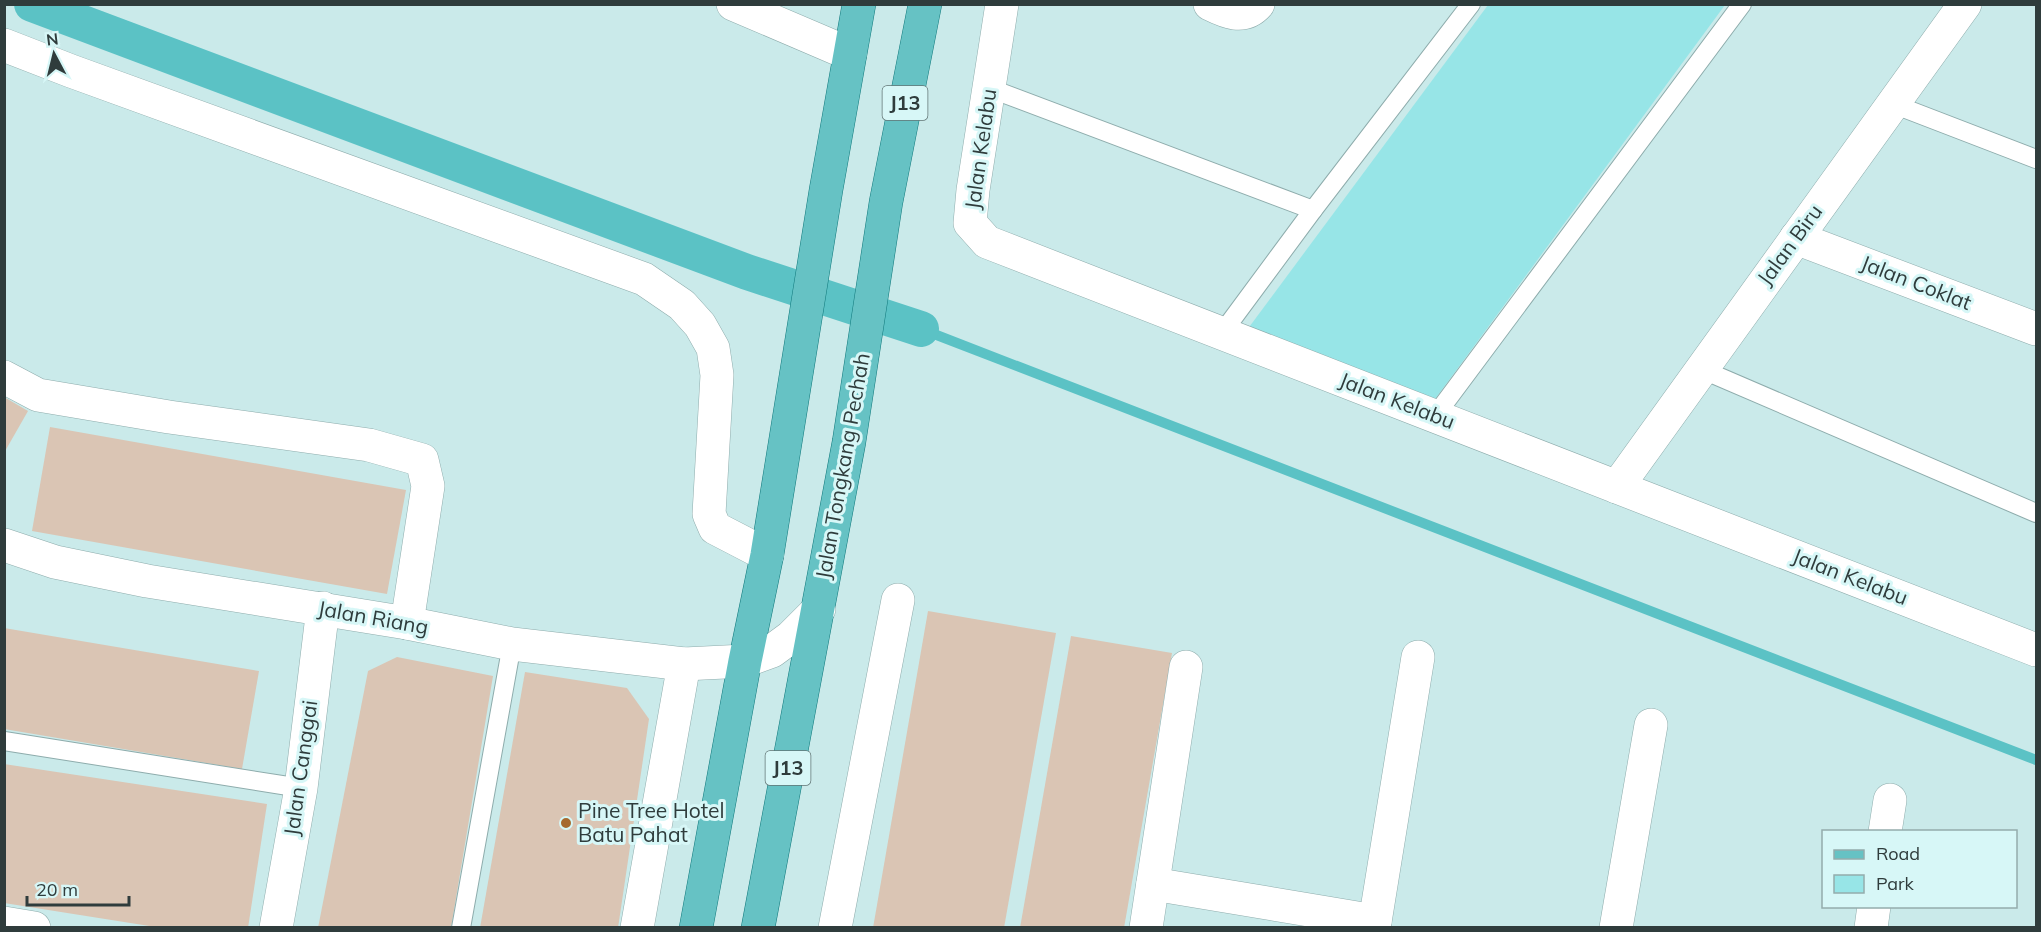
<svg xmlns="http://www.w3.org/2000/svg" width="2041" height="932" font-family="Mulish,sans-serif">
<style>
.green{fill:#97e5e7}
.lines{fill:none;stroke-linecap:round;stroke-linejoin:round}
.stream{stroke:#5bc2c5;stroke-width:10}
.canal{stroke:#5bc2c5;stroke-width:36}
.building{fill:#dac5b4}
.service-casing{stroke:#8eacac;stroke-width:20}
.minor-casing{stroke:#8eacac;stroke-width:34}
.tertiary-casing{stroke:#8eacac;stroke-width:34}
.primary-casing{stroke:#10787b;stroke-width:34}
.service{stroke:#fff;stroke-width:18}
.minor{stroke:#fff;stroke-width:33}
.tertiary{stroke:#fff;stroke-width:33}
.primary{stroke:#66c2c4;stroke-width:33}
.poi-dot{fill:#a6692e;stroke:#d7f7f7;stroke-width:2}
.labels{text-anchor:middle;stroke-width:6;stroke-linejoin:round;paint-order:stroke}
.shield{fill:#d7f7f7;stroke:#617474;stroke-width:1.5}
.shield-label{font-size:20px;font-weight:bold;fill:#2f3c3c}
.street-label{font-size:21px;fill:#2f3c3c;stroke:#d7f7f7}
.poi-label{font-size:21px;fill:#2f3c3c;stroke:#d7f7f7;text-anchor:start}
</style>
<rect width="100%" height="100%" fill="#caeaea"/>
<path class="green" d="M1488 5H1725L1427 410 1241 338Z"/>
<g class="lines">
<path class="stream" d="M921 329 2036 760"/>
<path class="canal" d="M32 4 747 272 921 329"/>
</g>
<g class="building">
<path d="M4 397 28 411 4 453Z"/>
<path d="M50 427 406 490 387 594 32 531Z"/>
<path d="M928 611 1056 633 1004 928H873Z"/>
<path d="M4 628 259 671 242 769 4 729Z"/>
<path d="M1071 636 1172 653 1124 928H1020Z"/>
<path d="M397 657 493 676 451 928H318L368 671Z"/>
<path d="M525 672 627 688 649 719 618 928H480Z"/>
<path d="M4 764 267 804 248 928H162L4 903Z"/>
</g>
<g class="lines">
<g class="service-casing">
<g id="service">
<path d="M989 88 1313 210"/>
<path d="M1893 104 2036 159"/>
<path d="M1222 333 1313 210 1471 4"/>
<path d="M1701 369 2036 513"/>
<path d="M1435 416 1742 4"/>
<path d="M4 741 301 788"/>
<path d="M461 928 512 644"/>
</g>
</g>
<g class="minor-casing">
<g id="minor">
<path d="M733 4 850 54"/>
<path d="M1002 4 973 190 970 223 987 242 2036 650"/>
<path d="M1210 4C1226 12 1244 20 1258 4"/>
<path d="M4 45 71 71 644 279 682 305 700 325 713 348 717 375 709 514 715 528 767 555"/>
<path d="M1796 238 2036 329"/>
<path d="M4 377 38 395 169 417 369 445 422 460 428 486 407 623"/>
<path d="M1617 487 1965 4"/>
<path d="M1885 832 1890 800"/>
<path d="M1153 884 1375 921"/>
<path d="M4 923 34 928"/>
<path d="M276 928 301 788 323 608"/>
<path d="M637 928 684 664"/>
<path d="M835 928 898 600"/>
<path d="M1146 928 1186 667"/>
<path d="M1374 928 1418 657"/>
<path d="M1616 928 1651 725"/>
<path d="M1871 928 1874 906"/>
</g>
</g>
<g class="tertiary-casing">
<path id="tertiary" d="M4 545 55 562 147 581 407 623 512 644 684 664 745 661 772 651 791 637 819 609"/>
</g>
<g class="primary-casing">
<g id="primary">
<path d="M696 928 745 661 767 555 826 190 859 4"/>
<path d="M758 928 849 442 886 202 925 4"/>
</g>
</g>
<use href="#service" class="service"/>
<use href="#minor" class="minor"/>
<use href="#tertiary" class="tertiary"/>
<use href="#primary" class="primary"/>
</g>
<circle class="poi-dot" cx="566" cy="823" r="6"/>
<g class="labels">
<g class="shield">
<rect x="882.5" y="86" width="45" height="34" rx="4.5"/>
<rect x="765.5" y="751" width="45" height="34" rx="4.5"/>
</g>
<g class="shield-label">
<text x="905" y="110">J13</text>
<text x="788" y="775">J13</text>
</g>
<g class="street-label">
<text transform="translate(981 149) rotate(-82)" y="7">Jalan Kelabu</text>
<text transform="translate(1790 245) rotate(-54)" y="7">Jalan Biru</text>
<text transform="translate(1916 283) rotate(21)" y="7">Jalan Coklat</text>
<text transform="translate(1397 401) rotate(21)" y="7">Jalan Kelabu</text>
<text transform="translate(843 466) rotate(-80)" y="7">Jalan Tongkang Pechah</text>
<text transform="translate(1850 577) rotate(21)" y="7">Jalan Kelabu</text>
<text transform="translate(373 618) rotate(10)" y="7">Jalan Riang</text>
<text transform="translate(301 768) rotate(-82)" y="7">Jalan Canggai</text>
</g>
<g class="poi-label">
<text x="578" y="818">Pine Tree Hotel<tspan x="578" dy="24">Batu Pahat</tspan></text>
</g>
</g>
<rect width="2041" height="932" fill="none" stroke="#2f3c3c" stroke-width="12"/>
<rect x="1822" y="830" width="195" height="78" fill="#d7f7f7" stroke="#94acac" stroke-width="1.5"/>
<rect x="1834" y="850" width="30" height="9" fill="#66c2c4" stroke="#94acac" stroke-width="1.5"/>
<text x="1876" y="860" font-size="18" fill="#2f3c3c">Road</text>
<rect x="1834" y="875" width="30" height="18" fill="#97e5e7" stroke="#94acac" stroke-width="1.5"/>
<text x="1876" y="890" font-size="18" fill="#2f3c3c">Park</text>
<g transform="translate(54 54) rotate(353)" stroke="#d7f7f7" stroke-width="4.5" paint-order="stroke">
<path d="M0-4.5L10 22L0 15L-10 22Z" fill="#2f3c3c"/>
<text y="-9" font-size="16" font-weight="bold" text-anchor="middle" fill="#2f3c3c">N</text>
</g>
<path d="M27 896v9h102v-9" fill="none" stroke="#2f3c3c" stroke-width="3"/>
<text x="36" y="896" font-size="18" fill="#2f3c3c" stroke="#d7f7f7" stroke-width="4.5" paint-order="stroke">20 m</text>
</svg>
